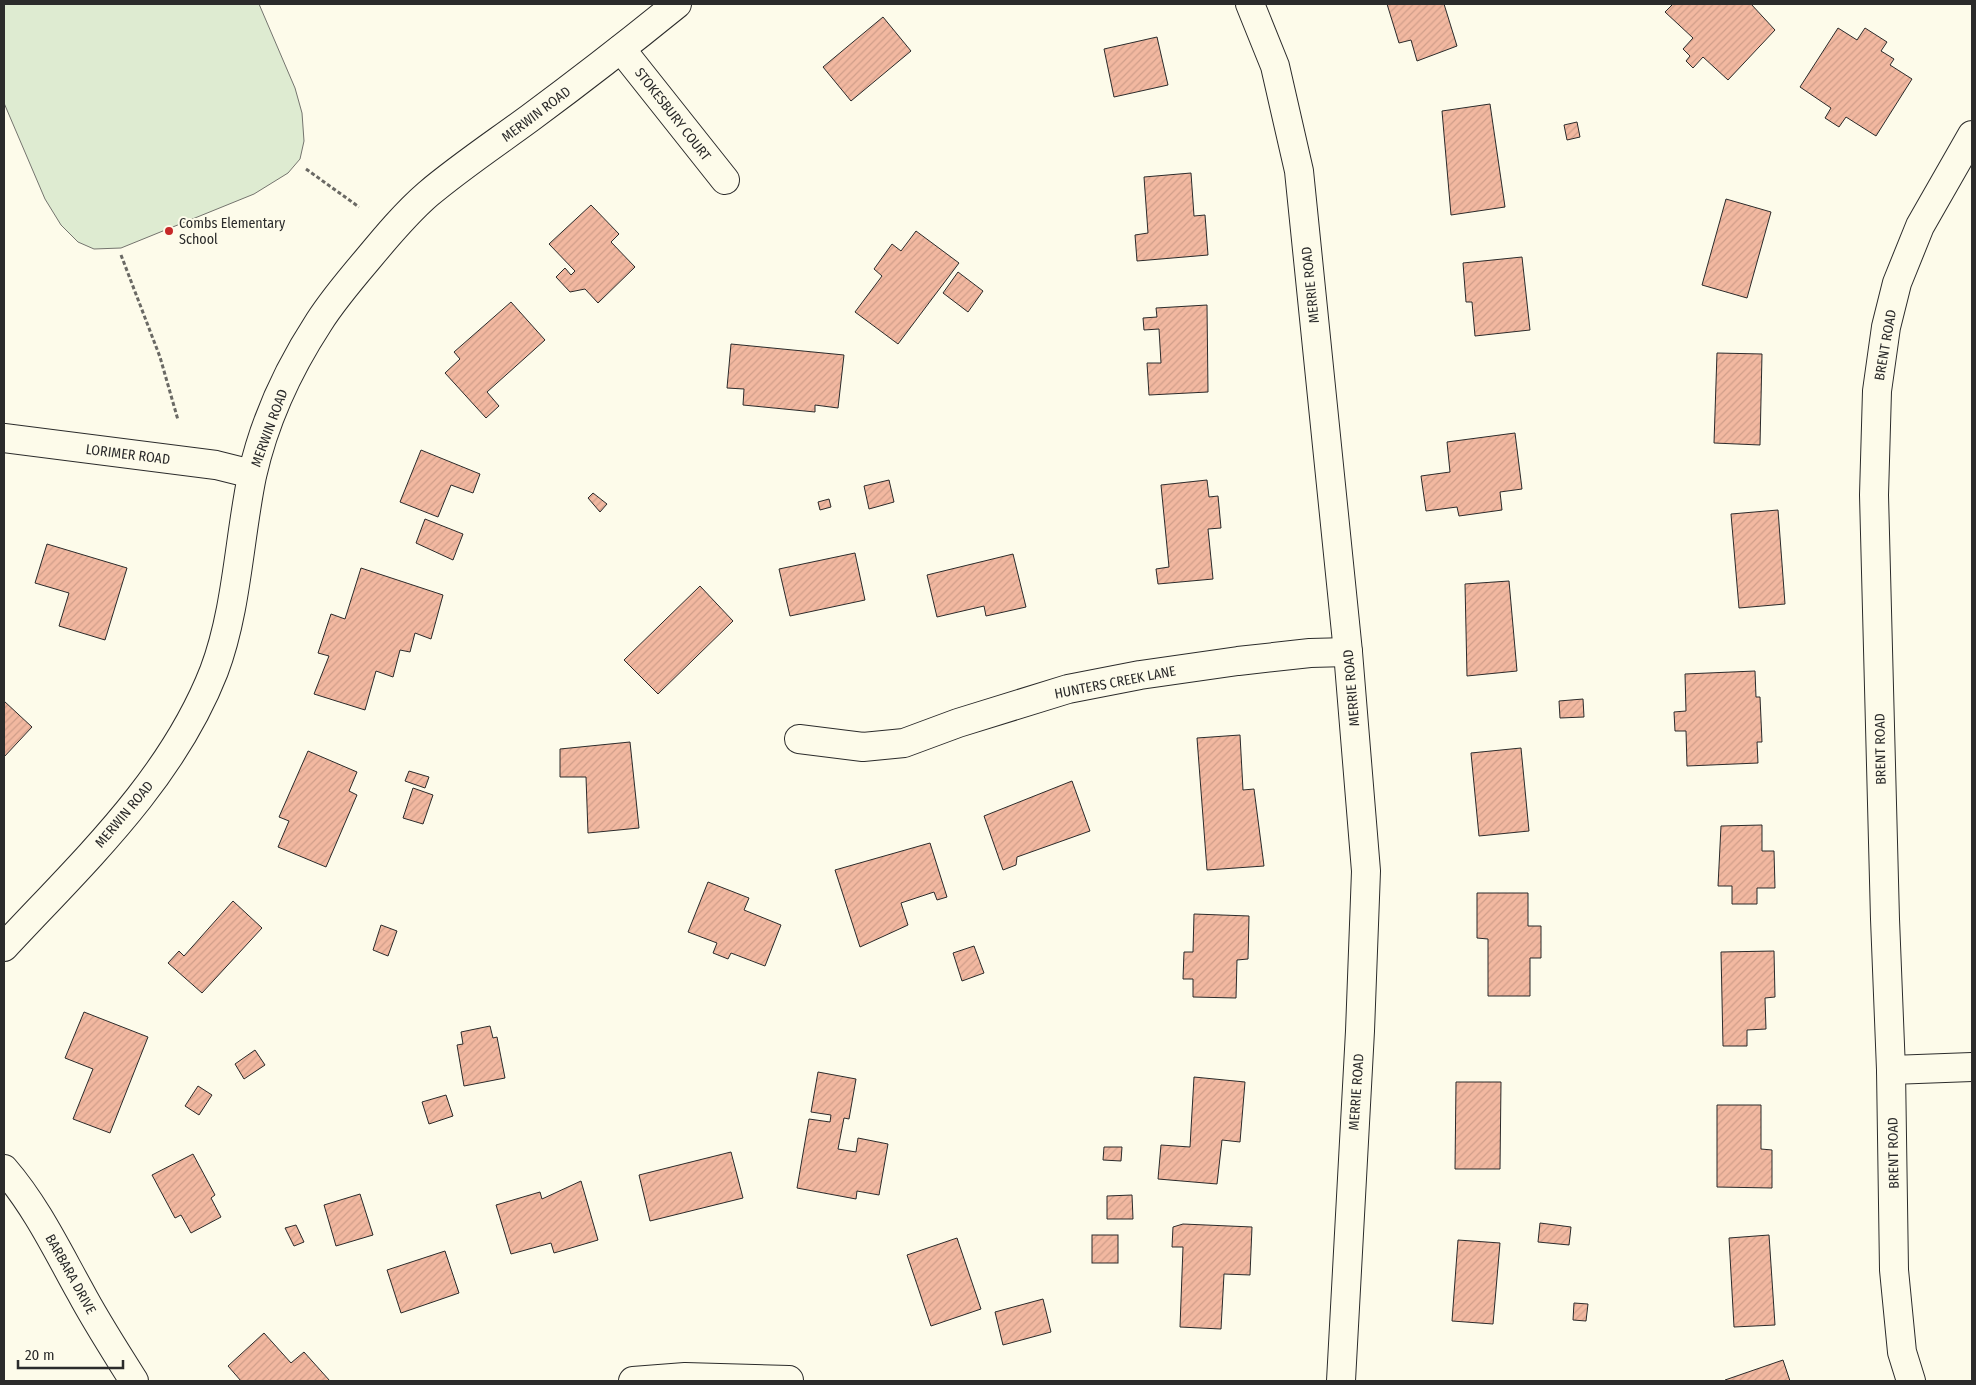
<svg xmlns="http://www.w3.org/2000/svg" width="1976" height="1385" font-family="'Fira Sans Condensed',sans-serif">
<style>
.pitch{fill:#deebd1;stroke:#74746e}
.building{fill:url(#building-hatch);stroke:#2b2b2b}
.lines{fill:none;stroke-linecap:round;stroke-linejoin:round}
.minor-casing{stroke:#2b2b2b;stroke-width:30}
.path{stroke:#6a6964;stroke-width:3;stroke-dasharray:4 2.5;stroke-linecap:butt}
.minor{stroke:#fdfbea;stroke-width:28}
.poi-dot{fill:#c62828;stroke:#fdfbea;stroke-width:2}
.labels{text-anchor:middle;stroke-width:4;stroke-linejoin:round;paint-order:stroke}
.street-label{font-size:14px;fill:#2b2b2b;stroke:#fdfbea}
.poi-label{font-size:14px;fill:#2b2b2b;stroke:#fdfbea;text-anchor:start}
</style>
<defs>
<pattern id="building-hatch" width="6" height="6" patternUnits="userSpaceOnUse" patternTransform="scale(1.25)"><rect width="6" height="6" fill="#f2b8a0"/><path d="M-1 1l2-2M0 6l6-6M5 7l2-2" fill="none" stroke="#d09e8a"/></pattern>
</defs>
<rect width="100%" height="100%" fill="#fdfbea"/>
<path class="pitch" d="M4 4H259L295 88 302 113 304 141 300 159 288 173 254 194 121 248 94 249 78 242 61 225 45 199 4 103Z"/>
<g class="building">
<path d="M1387 4H1444L1457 46 1417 61 1411 40 1399 43Z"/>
<path d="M1673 4H1751L1775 30 1728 80 1703 57 1693 68 1686 61 1690 56 1683 49 1693 38 1665 12Z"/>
<path d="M883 17 911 51 851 101 823 67Z"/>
<path d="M1838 28 1857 40 1865 28 1887 42 1881 51 1894 59 1890 65 1912 79 1876 136 1846 117 1839 127 1825 118 1831 108 1800 87Z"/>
<path d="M1157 37 1168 85 1114 97 1104 49Z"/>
<path d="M1490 104 1505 207 1451 215 1442 111Z"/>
<path d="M1577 122 1580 137 1567 140 1564 125Z"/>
<path d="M1191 173 1194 216 1205 215 1208 255 1137 261 1135 235 1148 233 1144 177Z"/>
<path d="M1726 199 1771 212 1747 298 1702 285Z"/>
<path d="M591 205 619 234 611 242 635 267 598 303 585 289 570 292 556 277 565 268 571 275 575 271 549 244Z"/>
<path d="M916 231 959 263 898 344 855 312 882 276 874 269 892 244 901 251Z"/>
<path d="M1522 257 1530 330 1475 336 1472 302H1466L1463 263Z"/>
<path d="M958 272 983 291 968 312 943 293Z"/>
<path d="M511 302 545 340 487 392 499 406 486 418 445 373 460 359 454 352Z"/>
<path d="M1207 305 1208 392 1149 395 1147 363H1161L1159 329 1144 330 1143 318 1157 317 1156 308Z"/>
<path d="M731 344 844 355 838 408 815 405V412L743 405 744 389 727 388Z"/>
<path d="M1717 353 1762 354 1760 445 1714 443Z"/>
<path d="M1515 433 1522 489 1500 492 1502 510 1459 516 1457 507 1426 511 1421 476 1450 472 1447 442Z"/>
<path d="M421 450 480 474 473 493 451 485 438 517 400 502Z"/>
<path d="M889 480 894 502 869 509 864 486Z"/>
<path d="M1207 480 1209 497 1218 496 1221 528 1208 529 1213 579 1158 584 1156 569 1169 567 1161 485Z"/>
<path d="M593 493 607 504 600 512 588 498Z"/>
<path d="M829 499 831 507 820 510 818 502Z"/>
<path d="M1778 510 1785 604 1739 608 1731 514Z"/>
<path d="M425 519 463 534 453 560 416 543Z"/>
<path d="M47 544 127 568 105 640 59 626 69 593 35 583Z"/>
<path d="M855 553 865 600 790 616 779 569Z"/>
<path d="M1013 554 1026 607 986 616 984 606 937 617 927 575Z"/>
<path d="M361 568 443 595 431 639 415 633 410 652 400 650 393 677 376 671 365 710 314 694 329 656 318 653 331 614 345 619Z"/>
<path d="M1509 581 1517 671 1467 676 1465 584Z"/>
<path d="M700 586 733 621 658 694 624 660Z"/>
<path d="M1755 671 1756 697H1760L1762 742H1757L1758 763 1687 766 1686 731H1675L1674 712 1686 711 1685 674Z"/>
<path d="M1583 699 1584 717 1560 718 1559 701Z"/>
<path d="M4 701 32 727 4 757Z"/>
<path d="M1240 735 1243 790 1254 789 1264 866 1207 870 1197 738Z"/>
<path d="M630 742 639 828 588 833 586 777H560V749Z"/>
<path d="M1521 748 1529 831 1479 836 1471 753Z"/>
<path d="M308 751 357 772 349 791 357 795 326 867 278 847 289 821 279 817Z"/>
<path d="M409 771 429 777 425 788 405 781Z"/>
<path d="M1072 781 1090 831 1017 857 1016 865 1003 870 984 816Z"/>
<path d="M413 788 433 795 423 824 403 818Z"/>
<path d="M1762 825V851H1774L1775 888H1757V904H1732V886H1718L1721 826Z"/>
<path d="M930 843 947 897 937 900 934 892 901 903 908 925 860 947 835 870Z"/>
<path d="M708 882 749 898 744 910 781 925 765 966 731 953 728 959 713 953 717 943 688 932Z"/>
<path d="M1477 893H1528V926H1541V958H1530V996H1488V939L1477 938Z"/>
<path d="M233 901 262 928 202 993 168 963 179 951 184 956Z"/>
<path d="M1194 914 1249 916 1248 959 1237 960 1236 998 1193 997V979H1183L1184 952H1193Z"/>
<path d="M381 925 397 931 388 956 373 950Z"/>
<path d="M974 946 984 973 962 981 953 953Z"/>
<path d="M1774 951 1775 997 1765 998 1766 1029 1747 1030V1046H1723L1721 952Z"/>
<path d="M84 1012 148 1037 110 1133 73 1119 93 1069 65 1058Z"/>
<path d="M490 1026 493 1038 497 1037 505 1078 464 1086 457 1045 463 1044 461 1032Z"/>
<path d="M255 1050 265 1065 244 1079 235 1064Z"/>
<path d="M818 1072 856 1079 849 1119 844 1118 838 1149 856 1152 858 1138 888 1144 879 1195 857 1191 856 1199 797 1188 809 1119 830 1122 831 1115 811 1112Z"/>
<path d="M1194 1077 1245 1082 1240 1142 1222 1140 1217 1184 1158 1179 1161 1145 1190 1147Z"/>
<path d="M1456 1082H1501L1500 1169H1455Z"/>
<path d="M198 1086 212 1095 199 1115 185 1106Z"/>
<path d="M446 1095 453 1116 429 1124 422 1102Z"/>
<path d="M1717 1105H1761V1149L1772 1150V1188L1717 1187Z"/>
<path d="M1104 1147H1122L1121 1161 1103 1160Z"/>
<path d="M731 1152 743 1198 650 1221 639 1175Z"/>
<path d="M193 1154 215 1195 211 1198 221 1217 191 1233 181 1215 175 1218 152 1175Z"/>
<path d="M581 1181 598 1240 554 1253 551 1243 511 1254 496 1205 540 1192 542 1199Z"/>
<path d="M360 1194 373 1235 336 1246 324 1205Z"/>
<path d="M1132 1195 1133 1219H1107V1196Z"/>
<path d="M1540 1223 1571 1227 1569 1245 1538 1242Z"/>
<path d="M1183 1224 1252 1227 1250 1275 1224 1274 1221 1329 1180 1327 1183 1247H1172L1173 1227Z"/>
<path d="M296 1225 304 1242 294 1246 285 1228Z"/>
<rect x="1092" y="1235" width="26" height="28"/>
<path d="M1769 1235 1775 1325 1734 1327 1729 1238Z"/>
<path d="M957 1238 981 1309 931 1326 907 1255Z"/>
<path d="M1458 1240 1500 1243 1493 1324 1452 1321Z"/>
<path d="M445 1251 459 1293 401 1313 387 1270Z"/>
<path d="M1043 1299 1051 1332 1003 1345 995 1312Z"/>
<path d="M1574 1303 1588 1304 1586 1321 1573 1320Z"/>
<path d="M264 1333 291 1363 304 1352 330 1381H241L228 1366Z"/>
<path d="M1783 1360 1790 1381H1725V1380Z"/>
</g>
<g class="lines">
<g class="minor-casing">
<g id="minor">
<path d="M1250 4 1275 66 1299 171 1348 652 1366 871 1360 1031 1341 1381"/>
<path d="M621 49 725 180"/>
<path d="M4 438 216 465 252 474"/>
<path d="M799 739 863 747 904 743 958 723 1068 689 1140 675 1238 661 1310 653 1348 652"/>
<path d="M4 947C83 862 171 781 214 671 237 610 239 539 252 476 264 422 289 368 319 322 333 300 350 280 367 260 386 237 406 213 428 194 460 167 496 143 530 118 580 81 629 43 677 4"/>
<path d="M1891 1070 1972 1067"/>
<path d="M4 1169C36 1206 57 1250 81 1293 97 1323 116 1352 134 1381"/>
<path d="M633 1381 685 1377 789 1380"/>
<path d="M1911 1381 1902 1352 1894 1270 1891 1070 1885 919 1874 495 1877 391 1886 327 1897 283 1920 226 1972 135"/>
</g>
</g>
<g class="path">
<path d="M306 169 359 207"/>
<path d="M121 255 160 357 178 420"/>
</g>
<use href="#minor" class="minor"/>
</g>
<circle class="poi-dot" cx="169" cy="231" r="5"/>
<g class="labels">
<g class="street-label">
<text transform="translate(536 114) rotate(-37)" y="5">MERWIN ROAD</text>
<text transform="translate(673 114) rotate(52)" y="5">STOKESBURY COURT</text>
<text transform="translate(1310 285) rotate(-96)" y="5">MERRIE ROAD</text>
<text transform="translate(1885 345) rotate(-80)" y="5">BRENT ROAD</text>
<text transform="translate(269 428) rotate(-70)" y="5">MERWIN ROAD</text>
<text transform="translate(128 454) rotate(7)" y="5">LORIMER ROAD</text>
<text transform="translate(1115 682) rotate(-11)" y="5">HUNTERS CREEK LANE</text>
<text transform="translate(1351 688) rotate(-95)" y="5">MERRIE ROAD</text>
<text transform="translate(1880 749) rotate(-91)" y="5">BRENT ROAD</text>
<text transform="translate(124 814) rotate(-50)" y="5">MERWIN ROAD</text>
<text transform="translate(1356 1092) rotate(-86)" y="5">MERRIE ROAD</text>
<text transform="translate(1893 1153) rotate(-91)" y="5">BRENT ROAD</text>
<text transform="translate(71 1274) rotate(61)" y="5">BARBARA DRIVE</text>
</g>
<g class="poi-label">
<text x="179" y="228">Combs Elementary<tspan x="179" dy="16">School</tspan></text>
</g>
</g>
<rect width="1976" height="1385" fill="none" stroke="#2b2b2b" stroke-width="10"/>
<path d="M18 1360v8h105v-8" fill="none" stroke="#2b2b2b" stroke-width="2.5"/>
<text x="25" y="1360" font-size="15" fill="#2b2b2b" stroke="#fdfbea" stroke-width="4" paint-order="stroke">20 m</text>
</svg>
